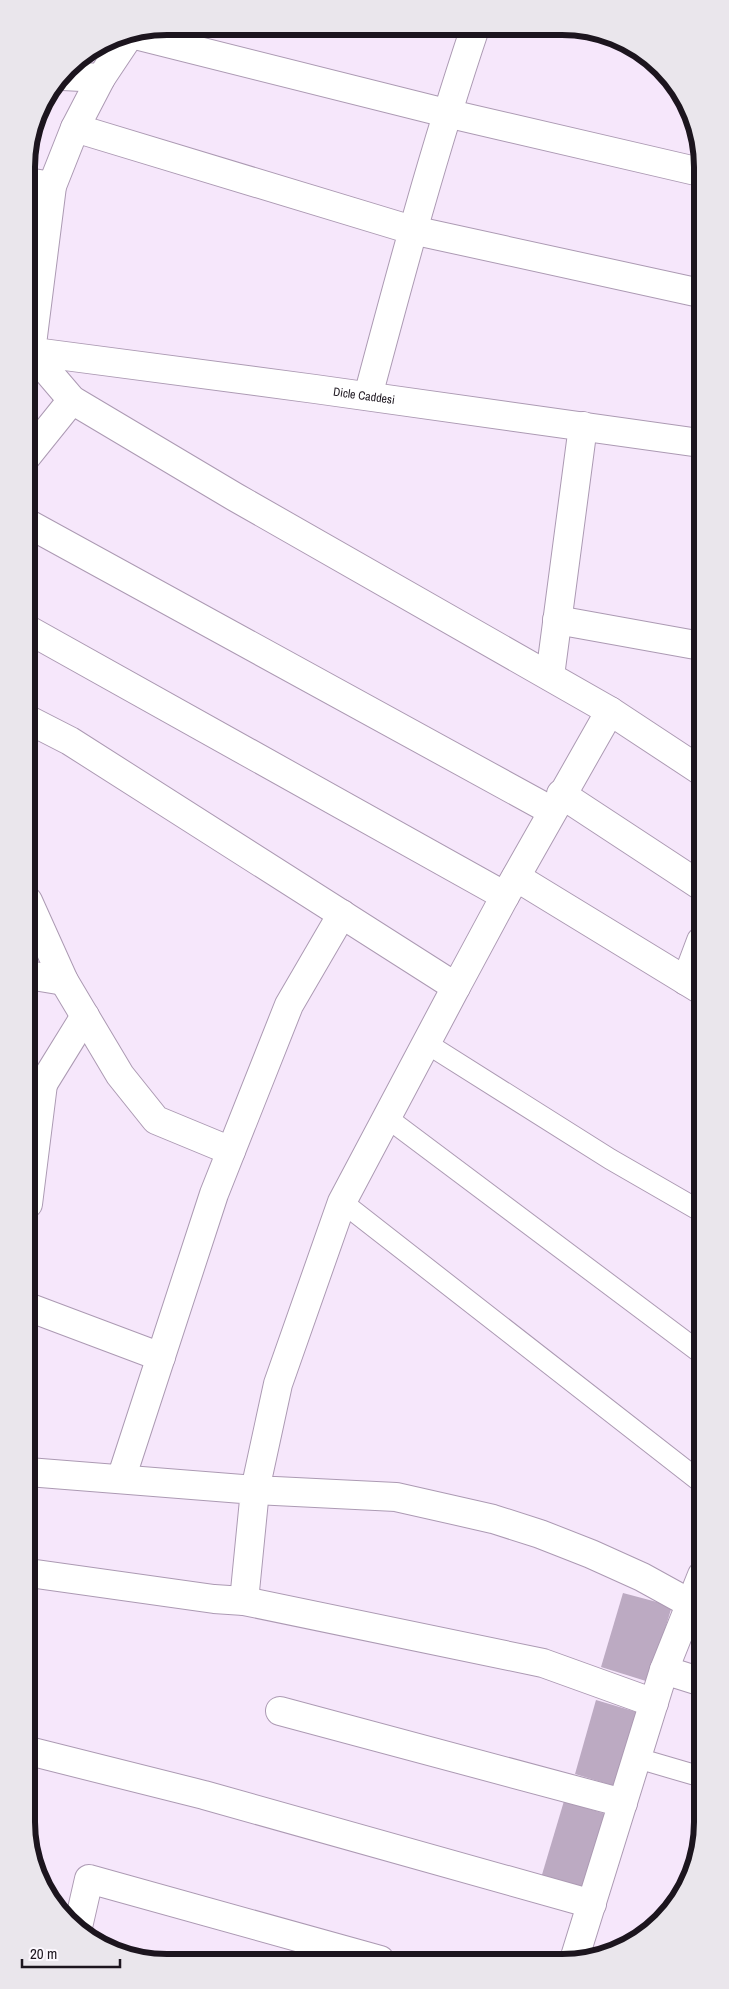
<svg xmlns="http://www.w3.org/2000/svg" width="729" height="1989" font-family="'Archivo Narrow',sans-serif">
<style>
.building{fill:#bcaac2}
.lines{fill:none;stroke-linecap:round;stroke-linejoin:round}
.service-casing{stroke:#ac9ab3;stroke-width:22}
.minor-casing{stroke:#ac9ab3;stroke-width:30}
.secondary-casing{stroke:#ac9ab3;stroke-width:30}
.service{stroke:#fff;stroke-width:20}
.minor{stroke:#fff;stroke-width:28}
.secondary{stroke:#fff;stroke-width:28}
.labels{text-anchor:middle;stroke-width:4;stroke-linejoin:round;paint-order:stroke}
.street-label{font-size:12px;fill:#1c151e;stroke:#fcf8fe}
.rim{fill:none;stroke:#1c151e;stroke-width:6}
</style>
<rect width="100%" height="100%" fill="#f6e7fb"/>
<g class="building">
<path d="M623 1593 672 1606 649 1682 601 1667Z"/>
<path d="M596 1700 643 1714 621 1788 575 1774Z"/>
<path d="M564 1801 612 1816 589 1892 541 1878Z"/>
</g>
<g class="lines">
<g class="service-casing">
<g id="service">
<path d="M426 1043 610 1159 702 1212"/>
<path d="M386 1117 702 1354"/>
<path d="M342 1202 702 1483"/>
<path d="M637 1758 702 1777"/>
</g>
</g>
<g class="minor-casing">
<g id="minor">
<path d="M131 33 101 78 75 128 52 186 31 352 72 400 235 497 610 711 701 771"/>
<path d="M131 34 446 113 700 172"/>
<path d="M63 76 101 78"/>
<path d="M75 128 412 230 700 293"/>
<path d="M27 182 52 186"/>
<path d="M368 396C401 272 434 150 475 28"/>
<path d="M27 456 72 400"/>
<path d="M27 523 552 811"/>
<path d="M557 620 701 646"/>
<path d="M27 629 505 896 610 711"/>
<path d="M550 676 583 426"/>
<path d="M27 719 70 741 456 987 505 896"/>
<path d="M561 794 701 886"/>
<path d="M516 877 701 990"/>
<path d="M28 901 64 981 120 1075 156 1120 231 1151"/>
<path d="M28 975 64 981"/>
<path d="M686 981 701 941"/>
<path d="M456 987 342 1202 278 1384 255 1490 396 1497 493 1519 540 1534 591 1554 642 1577 691 1604"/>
<path d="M28 1082 43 1084 28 1204"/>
<path d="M43 1084 85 1016"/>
<path d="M28 1307 161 1357"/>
<path d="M28 1472 255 1490 244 1601"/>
<path d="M121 1479 214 1194 289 1005 342 914"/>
<path d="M29 1573 214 1599 244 1601 543 1663 654 1703"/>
<path d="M664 1670 702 1682"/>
<path d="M280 1711 623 1803"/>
<path d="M29 1751 204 1795 592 1904"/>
<path d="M78 1927 89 1879 380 1960"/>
<path d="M574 1960 664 1670 702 1575"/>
</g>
</g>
<g class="secondary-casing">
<g id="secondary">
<path id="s1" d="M27 351 315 389 700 443"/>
</g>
</g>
<use href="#service" class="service"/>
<use href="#minor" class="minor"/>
<use href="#secondary" class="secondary"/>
</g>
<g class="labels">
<g class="street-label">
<text dy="4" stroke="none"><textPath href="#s1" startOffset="340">Dicle Caddesi</textPath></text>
</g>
</g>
<path d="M0 0H729V1989H0ZM167 35H562A132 132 0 0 1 694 167V1822A132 132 0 0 1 562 1954H167A132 132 0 0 1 35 1822V167A132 132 0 0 1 167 35Z" fill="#eae6ec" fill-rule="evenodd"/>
<path class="rim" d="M167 35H562A132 132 0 0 1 694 167V1822A132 132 0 0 1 562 1954H167A132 132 0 0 1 35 1822V167A132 132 0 0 1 167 35Z"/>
<path d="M22 1959v8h98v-8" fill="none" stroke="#1c151e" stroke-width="2.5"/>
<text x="30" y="1959" font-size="15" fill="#1c151e" stroke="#fcf8fe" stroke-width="4" paint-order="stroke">20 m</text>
</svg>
